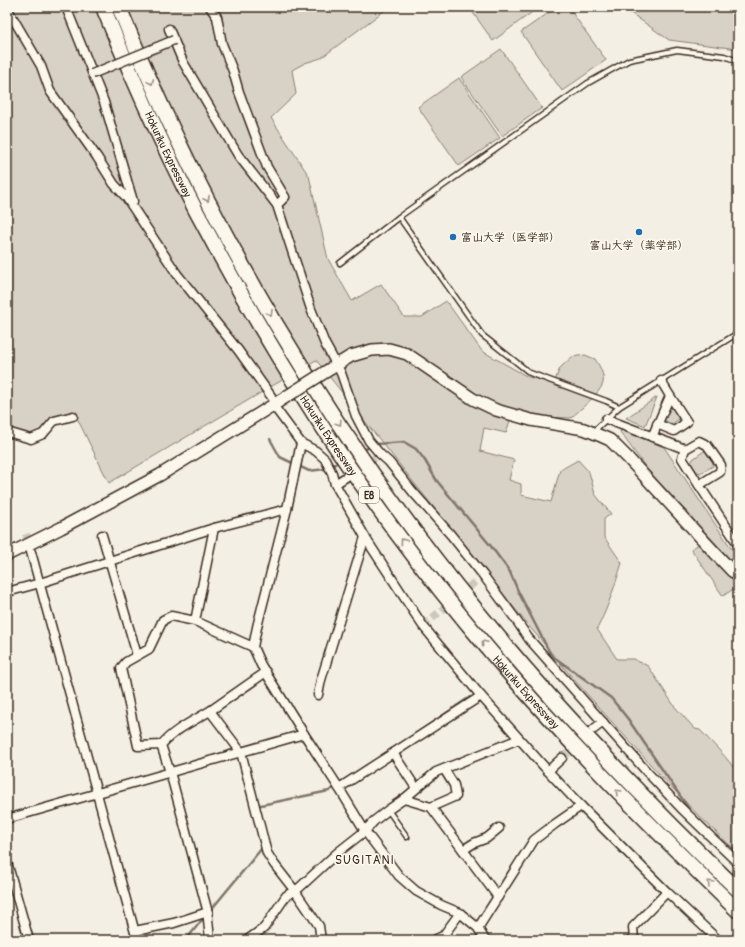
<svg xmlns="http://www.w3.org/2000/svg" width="745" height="947" font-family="Pangolin,'Klee One',sans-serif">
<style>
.green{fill:#d8d1c6;stroke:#8a7e72}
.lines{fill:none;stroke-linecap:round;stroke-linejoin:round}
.stream{stroke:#817468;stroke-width:2.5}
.street-tunnel{stroke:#cec8bc;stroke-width:8;stroke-dasharray:8 4;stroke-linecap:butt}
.lane-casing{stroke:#3b2a1e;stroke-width:7}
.street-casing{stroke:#3b2a1e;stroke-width:11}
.secondary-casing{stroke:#3b2a1e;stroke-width:14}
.highway-casing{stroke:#3b2a1e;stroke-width:17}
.lane{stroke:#fbf7ec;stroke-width:4}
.street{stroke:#fbf7ec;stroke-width:8}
.secondary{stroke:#fbf7ec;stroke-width:11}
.highway{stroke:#fbf7ec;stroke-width:14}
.street-bridge-casing{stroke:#3b2a1e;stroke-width:11;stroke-linecap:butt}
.secondary-bridge-casing{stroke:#3b2a1e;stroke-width:14;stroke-linecap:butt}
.street-bridge{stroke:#fbf7ec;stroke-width:8}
.secondary-bridge{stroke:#fbf7ec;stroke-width:11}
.oneway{stroke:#9b9085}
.poi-dot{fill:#1f6fb2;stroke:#fbf7ec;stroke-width:1.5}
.labels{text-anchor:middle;stroke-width:3.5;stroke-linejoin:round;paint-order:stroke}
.shield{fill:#fbf7ec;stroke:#75685c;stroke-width:1}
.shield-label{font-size:10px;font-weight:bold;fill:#3b2a1e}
.street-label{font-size:11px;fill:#3b2a1e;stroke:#fbf7ec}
.poi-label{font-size:11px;font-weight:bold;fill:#3b2a1e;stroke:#fbf7ec;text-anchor:start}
.neighbourhood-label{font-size:12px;letter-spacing:1px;fill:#3b2a1e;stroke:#fbf7ec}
</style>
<rect width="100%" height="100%" fill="#f3efe4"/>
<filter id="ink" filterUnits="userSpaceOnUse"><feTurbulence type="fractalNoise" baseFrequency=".025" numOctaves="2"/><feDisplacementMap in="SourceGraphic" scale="8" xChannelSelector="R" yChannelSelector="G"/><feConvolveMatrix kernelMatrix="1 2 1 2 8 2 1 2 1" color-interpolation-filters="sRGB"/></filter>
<g filter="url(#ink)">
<g class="green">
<path d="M7 7H389L321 58 305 63 292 70 296 94 271 118 309 176 328 259 352 301 381 284 404 317H422L446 301 482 351 528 377 554 383 560 368 572 357 585 355 595 359C599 365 605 375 603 383 600 394 579 410 571 418L543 417 513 411 506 433 484 428 480 451 514 460 509 480 521 484V495L551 502 560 470 578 460 589 472 595 494 611 514 604 519V537L622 563C615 585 608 608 597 629L617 659H633L648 666 675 707 695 729 700 730C713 744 728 758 738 774V853L698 815 660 775 576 682 523 619 316 360 109 483 74 412 34 435 7 432Z"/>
<path d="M469 7H539L493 41Z"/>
<path d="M557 7H568L606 60 562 91 521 32Z"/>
<path d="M622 7H738V49L669 40Z"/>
<path d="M501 49 542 108 502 136 461 77Z"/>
<path d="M459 78 500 138 459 166 418 107Z"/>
<path d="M657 397 645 426 626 418Z"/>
<path d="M670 404 679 419 672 424 663 420Z"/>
<path d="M621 430 664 447 733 551V556L730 559 647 469 620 432Z"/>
<path d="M704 451 708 453 713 461V466L701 473 697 472 691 463 693 459Z"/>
<path d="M699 544 725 573 738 584V586L723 596 691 549Z"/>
</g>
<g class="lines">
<g class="stream">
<path d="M270 439 280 457 309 471 325 469 341 461"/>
<path d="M363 450 377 444 404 442 416 449 424 459 437 481 490 545 510 572 518 591 551 655 611 698 628 719 691 812"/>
<path d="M402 743 470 697"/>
<path d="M256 806 329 791 336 786"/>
<path d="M714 835 738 852"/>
<path d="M210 911 262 848 261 845"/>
<path d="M186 940 205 916"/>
</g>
<g class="street-tunnel">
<path d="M350 474 375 458"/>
<path d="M26 534 31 549"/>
<path d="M423 626 483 575"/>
<path d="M562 758 589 733"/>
</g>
<g class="lane-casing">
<g id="lane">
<path d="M399 217 482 335 530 373 606 401 619 407"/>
<path d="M340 263 399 217 588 83 629 60 677 50 724 56 738 61"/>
<path d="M594 431 619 407 738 333"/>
<path d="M388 810 407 837"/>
</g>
</g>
<g class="street-casing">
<g id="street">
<path d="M66 7 104 102 133 201"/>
<path d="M210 7 217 17 222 44 233 71 239 92 267 167 285 197 277 205"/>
<path d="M7 8 41 66 50 91 97 157 114 184 126 197 177 274 238 350 276 403"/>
<path d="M169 29 183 62 238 155 277 205 311 309 325 344 341 373 356 416 369 441 380 454 389 462 413 492 451 535 483 575 514 617 529 639 647 772 681 808 738 863"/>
<path d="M273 405 301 443 287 509 257 627 253 647 261 665 304 734 339 788 365 831 399 876 416 891 441 905 460 913 478 928 485 940"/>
<path d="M606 419 685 449 682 458 699 485 720 472 721 465 707 445 699 441 685 449"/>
<path d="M657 424 674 431 687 422 670 396"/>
<path d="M7 432 31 439 43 434 54 421 73 416"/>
<path d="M652 437 670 396 661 381"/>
<path d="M301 443 316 451 325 459 332 473 335 484 368 542 423 626 481 696 548 771 581 806 667 892 718 940"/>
<path d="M335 484 346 477"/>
<path d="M699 485 738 544"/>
<path d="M214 528 195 621 253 647"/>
<path d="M102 535 137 655"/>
<path d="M31 552 137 940"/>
<path d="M7 592 40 583 214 528 287 509"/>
<path d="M195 621 171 616 163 620 149 649 126 662 121 668 138 746 161 745 170 772 207 909 210 940"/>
<path d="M318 695 321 680 365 537"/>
<path d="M210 711 266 672"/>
<path d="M594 729 603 722"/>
<path d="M161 745C174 730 193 721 210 711L241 752 267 853 274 864 295 891 319 926 321 940"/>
<path d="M393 753 481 696"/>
<path d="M548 771 562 758"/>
<path d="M339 788 393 753 416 788"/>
<path d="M404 799 431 807 498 897"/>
<path d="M431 807 456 796 454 785 444 769"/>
<path d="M7 819 304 734"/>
<path d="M463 850 474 843 487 838 499 828"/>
<path d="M7 862 29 940"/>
<path d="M478 928 534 840 555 824 581 806"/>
<path d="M135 931 174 923 208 912"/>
<path d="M247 940 264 928 286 896 299 888 337 853 365 831 374 821 388 810 404 799 436 772 519 739"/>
<path d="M434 940 443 936 460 913"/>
<path d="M634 940 633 927 667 892"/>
</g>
</g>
<g class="secondary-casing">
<g id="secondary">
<path d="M330 369 351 356 372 350 389 349 407 354 473 399 496 410 531 420 584 429 601 436 610 440 627 457 716 554 732 571 738 575"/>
<path d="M7 555 61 528 160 475 278 402"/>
</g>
</g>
<g class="highway-casing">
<g id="highway">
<path id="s1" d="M103 7C135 85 169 162 209 235 281 371 368 503 466 622 550 725 642 818 738 911"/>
<path d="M119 7C207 224 328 430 477 611 558 710 646 802 738 890"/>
</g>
</g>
<use href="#lane" class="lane"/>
<use href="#street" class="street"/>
<use href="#secondary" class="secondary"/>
<use href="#highway" class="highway"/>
<g class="street-bridge-casing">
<path id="street-bridge" d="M92 74 174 40"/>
</g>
<g class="secondary-bridge-casing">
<path id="secondary-bridge" d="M278 402 330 369"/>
</g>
<use href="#street-bridge" class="street-bridge"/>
<use href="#secondary-bridge" class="secondary-bridge"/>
</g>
<defs><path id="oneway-chevron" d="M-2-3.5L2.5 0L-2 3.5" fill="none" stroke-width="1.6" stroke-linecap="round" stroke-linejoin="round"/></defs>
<g class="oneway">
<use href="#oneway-chevron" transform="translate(151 82) rotate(66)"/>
<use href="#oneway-chevron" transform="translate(207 199) rotate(63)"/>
<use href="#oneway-chevron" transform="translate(270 313) rotate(60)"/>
<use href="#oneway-chevron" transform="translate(339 423) rotate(57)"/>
<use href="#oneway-chevron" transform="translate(403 541) rotate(-126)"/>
<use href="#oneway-chevron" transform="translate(484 643) rotate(-130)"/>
<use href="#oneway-chevron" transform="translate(618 792) rotate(-135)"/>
<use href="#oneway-chevron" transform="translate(710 883) rotate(-136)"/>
</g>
</g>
<g class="poi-dot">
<circle cx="639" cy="232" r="4"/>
<circle cx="453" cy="237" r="4"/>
</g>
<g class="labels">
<rect class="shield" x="359" y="487" width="20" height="16" rx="3"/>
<g class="shield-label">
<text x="369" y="499">E8</text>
</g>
<g class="street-label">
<text dy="4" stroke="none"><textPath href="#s1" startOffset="161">Hokuriku Expressway</textPath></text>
<text dy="4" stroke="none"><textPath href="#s1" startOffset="485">Hokuriku Expressway</textPath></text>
<text dy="4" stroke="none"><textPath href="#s1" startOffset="809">Hokuriku Expressway</textPath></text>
</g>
<g class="poi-label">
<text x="461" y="241">富山大学（医学部）</text>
<text x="639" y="249" text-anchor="middle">富山大学（薬学部）</text>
</g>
<g class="neighbourhood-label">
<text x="365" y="864">SUGITANI</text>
</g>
</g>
<rect width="745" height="947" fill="none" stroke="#fbf7ec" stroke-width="24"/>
<rect x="12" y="12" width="721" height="923" fill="none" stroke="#3b2a1e" stroke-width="1.5" filter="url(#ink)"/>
</svg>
